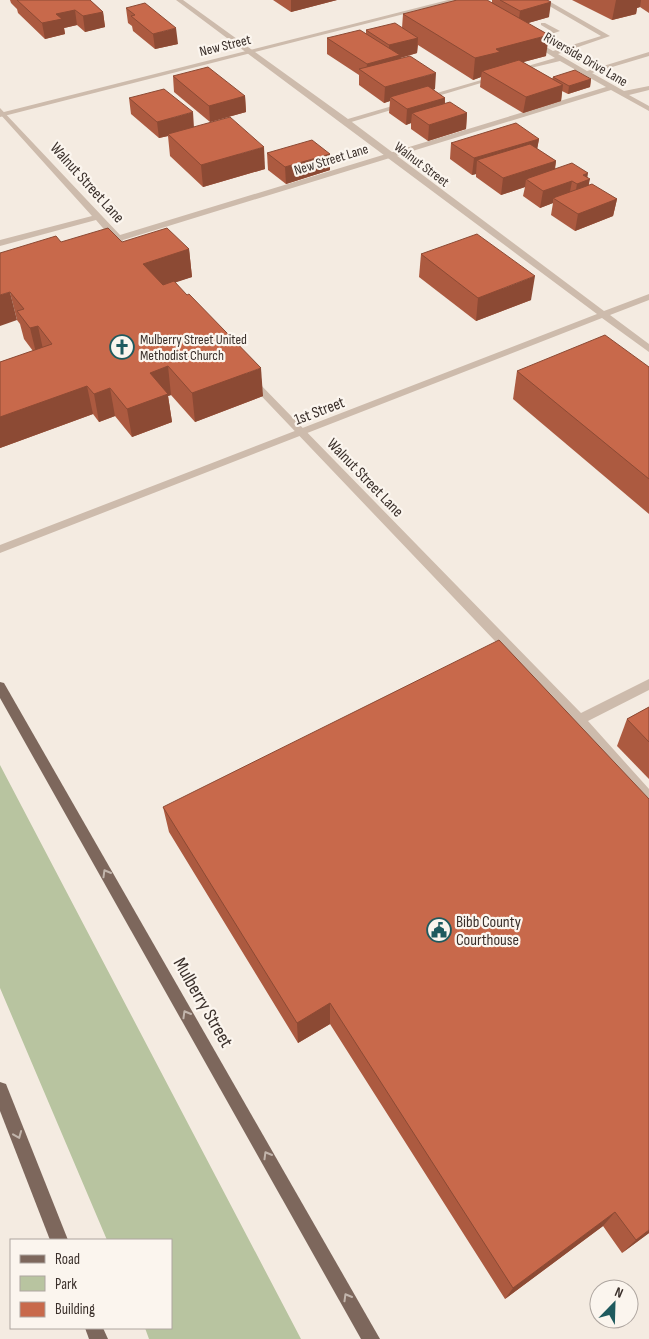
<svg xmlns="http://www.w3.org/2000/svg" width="649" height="1339" font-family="'Sofia Sans Condensed',sans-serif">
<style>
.green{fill:#b8c4a0}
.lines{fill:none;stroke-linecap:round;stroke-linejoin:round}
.service{fill:#cdbbac;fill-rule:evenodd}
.minor{fill:#cdbbac;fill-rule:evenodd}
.tertiary{fill:#cdbbac;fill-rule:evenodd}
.primary{fill:#7d675c;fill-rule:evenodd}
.wall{fill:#ac5a40}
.shaded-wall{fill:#8c4a34}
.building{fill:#c8694b;stroke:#8c4a34}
.oneway{stroke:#c2b5ac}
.labels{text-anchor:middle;stroke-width:4.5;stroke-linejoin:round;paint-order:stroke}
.far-street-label{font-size:14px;fill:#3b302b;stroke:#fbf5ee}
.far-poi-label{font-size:14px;fill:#3b302b;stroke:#fbf5ee;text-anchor:start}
.street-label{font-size:16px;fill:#3b302b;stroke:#fbf5ee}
.poi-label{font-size:16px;fill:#3b302b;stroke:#fbf5ee;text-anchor:start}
.near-street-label{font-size:19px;fill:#3b302b;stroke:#fbf5ee}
</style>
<rect width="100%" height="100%" fill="#f4ebe1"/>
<path class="green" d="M0 765 301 1339H149L145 1328H171V1240H107L0 988Z"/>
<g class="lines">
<g class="service">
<path d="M539 0H547L610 36 558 54 587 71 649 52V56L592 73 624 91 649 86V90L629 95 649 106V111L611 90 123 240 122 242 114 241 96 220 0 246V240L92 216 0 114V108L120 235 606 87 560 61 514 72V70L555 58 529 42 530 38 551 31 541 25V23H545L560 31 534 40 553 51 601 36Z"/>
<path d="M495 76 501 77 348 123 341 121Z"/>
<path d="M251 377 254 378 581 713 649 679V690L588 721 649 789V804L644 802 574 724 248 382V378Z"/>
</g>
<path class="minor" d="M448 0H459L0 117V113Z"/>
<path class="tertiary" d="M176 0H183L348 119 604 311 649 294V300L610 315 649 344V352L602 318 0 553V545L597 314Z"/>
<g class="primary">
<path d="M0 682 4 683 380 1339H361L0 698Z"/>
<path d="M0 1082 6 1084 68 1240H50L0 1111Z"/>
<path d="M85 1328H103L108 1339H89Z"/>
</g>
</g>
<g class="wall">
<path d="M10 0H90L103 12 105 27 85 32 77 25 64 28 65 34 45 39 18 13 17 9 11 3Z"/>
<path d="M273 0H337L291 12Z"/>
<path d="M492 0H547L549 17 528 23 546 56 523 62 552 79 553 77 591 79 590 87 568 94 562 91 561 101 523 113 480 87 481 77 473 80 418 45 417 53 400 58 435 89 433 90 445 98V104L467 113 466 129 428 141 411 129V123L406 125 389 113 390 101 384 103 359 85V75L327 54V38L366 34V30L402 28 403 14 492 3Z"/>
<path d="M572 0H649V13L640 7 637 8 636 14 612 20Z"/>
<path d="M126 8 178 44 155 49 133 31 132 26 128 23Z"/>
<path d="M173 76 245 96 246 112 210 122 174 92Z"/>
<path d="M129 98 194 127 265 169 203 187 170 156 168 136 159 138 131 114Z"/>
<path d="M539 139 537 149 556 161 555 170 587 178 589 185 617 199 613 216 575 231 551 215 553 203 540 208 523 196 525 187 501 195 476 177V174L472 175 450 159 451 143Z"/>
<path d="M267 153 330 154V170L286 184 268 170Z"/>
<path d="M61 242H122L189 249 192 277 175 282 263 396 195 422 171 395 168 396 172 422 132 437 115 416 99 422 93 414 0 448V362L33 351 24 339 20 324 17 320 0 253Z"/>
<path d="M421 254 531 300 476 321 419 277Z"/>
<path d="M649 367V514L513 399 517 371Z"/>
<path d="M649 707V779L617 746 627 719Z"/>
<path d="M163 807 649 1233 622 1253 603 1226 505 1299 330 1024 298 1043 169 832Z"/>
</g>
<g class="shaded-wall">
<path d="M291 0H337L291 12Z"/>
<path d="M616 0H641L640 7 637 8 636 14 612 20Z"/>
<path d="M551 2 549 17 518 26 520 11Z"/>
<path d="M75 10 77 25 64 28 65 34 45 39 42 23 56 14Z"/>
<path d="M103 12 105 27 85 32 83 16Z"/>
<path d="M176 28 178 44 155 49 153 34Z"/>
<path d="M549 35 546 56 498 69 482 71 481 77 473 80 475 58 496 49Z"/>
<path d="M418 38 417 53 400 58 399 70 366 74 367 64 389 58V45Z"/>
<path d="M436 73 435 89 394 100 390 97V101L384 103 385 87Z"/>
<path d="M591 79 590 87 568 94 569 86Z"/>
<path d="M563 85 561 101 523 113 526 97Z"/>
<path d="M245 96 246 112 210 122 209 106Z"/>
<path d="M445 98 444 114 412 113 411 123 406 125 407 109Z"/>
<path d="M193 112 194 128 168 134V136L159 138 157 122Z"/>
<path d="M467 113 466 129 428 141 429 125Z"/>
<path d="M539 139 536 155 477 160 476 174 472 175 474 158Z"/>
<path d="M264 147 265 169 203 187 201 165Z"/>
<path d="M330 154V170L286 184 285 167Z"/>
<path d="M556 161 553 178 526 179 525 187 501 195 503 178Z"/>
<path d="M588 173 587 180 590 179 586 196 574 201 577 184 583 175Z"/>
<path d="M572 181 569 197 553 198V203L540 208 543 191Z"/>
<path d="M617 199 613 216 575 231 578 214Z"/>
<path d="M189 249 192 277 147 292 143 264Z"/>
<path d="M535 276 531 300 476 321 478 298Z"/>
<path d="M10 292 17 320 0 326V295Z"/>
<path d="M38 326 44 354 37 357 30 328Z"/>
<path d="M168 366 171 395 168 396 172 422 132 437 127 409 150 373Z"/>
<path d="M261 368 263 396 195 422 192 393Z"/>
<path d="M87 386 93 414 0 448V417Z"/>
<path d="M110 388 115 416 99 422 94 394Z"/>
<path d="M330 1003V1024L298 1043 297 1023Z"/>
<path d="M615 1212 603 1226 505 1299 513 1288Z"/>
<path d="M649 1230V1233L622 1253 636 1240Z"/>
</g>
<g class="building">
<path d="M17 0H90L103 12 83 16 75 10 56 14 62 19 42 23Z"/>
<path d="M457 0H487L549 35 496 49 500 52 475 58 403 14Z"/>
<path d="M500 0H547L551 2 520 11Z"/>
<path d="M145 3 176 28 153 34 131 16 135 15 126 8Z"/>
<path d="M395 23 418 38 389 45 366 30Z"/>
<path d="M360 30 400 55 367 64 327 38Z"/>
<path d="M410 56 436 73 385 87 359 69Z"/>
<path d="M519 60 563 85 526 97 482 71Z"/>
<path d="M208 67 245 96 209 106 173 76Z"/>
<path d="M575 70 591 79 569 86 553 77Z"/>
<path d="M428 86 445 98 407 109 390 97Z"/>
<path d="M164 89 193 112 157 122 129 98Z"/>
<path d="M450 102 467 113 429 125 412 113Z"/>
<path d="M230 117 264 147 201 165 168 134Z"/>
<path d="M516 123 539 139 474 158 451 143Z"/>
<path d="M312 140 330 154 285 167 267 153Z"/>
<path d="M530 144 556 161 503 178 477 160Z"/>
<path d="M572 163 588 173 583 175 590 179 577 184 572 181 543 191 526 179Z"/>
<path d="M592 184 617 199 578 214 553 198Z"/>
<path d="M108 228 122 242 167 228 189 249 143 264 163 285 174 281 187 295 189 294 261 368 192 393 168 366 150 373 168 394 127 409 110 388 94 394 87 386 0 417V362L52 344 38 326 30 328 17 311 24 309 10 292 0 295V253L56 236 61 242Z"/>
<path d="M477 234 535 276 478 298 421 254Z"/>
<path d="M605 335 649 367V479L517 371Z"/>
<path d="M499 640 649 799V1230L636 1240 615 1212 513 1288 330 1003 297 1023 163 807Z"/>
<path d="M649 707V742L627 719Z"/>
</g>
<defs><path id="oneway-chevron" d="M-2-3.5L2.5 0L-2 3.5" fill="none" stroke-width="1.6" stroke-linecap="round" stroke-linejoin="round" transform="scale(1.25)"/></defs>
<g class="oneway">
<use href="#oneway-chevron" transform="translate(106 873) rotate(-120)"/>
<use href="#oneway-chevron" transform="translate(186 1014) rotate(-120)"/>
<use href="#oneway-chevron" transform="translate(18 1135) rotate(68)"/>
<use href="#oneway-chevron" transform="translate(267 1155) rotate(-120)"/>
<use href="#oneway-chevron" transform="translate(347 1297) rotate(-120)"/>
</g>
<defs>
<g id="church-ring" transform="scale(1.25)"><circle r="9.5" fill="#fbf5ee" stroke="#1f5a5e" stroke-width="1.5"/><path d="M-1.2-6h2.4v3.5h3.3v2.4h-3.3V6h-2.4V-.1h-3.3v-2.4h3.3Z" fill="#1f5a5e"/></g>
<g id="civic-ring" transform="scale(1.25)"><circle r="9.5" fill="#fbf5ee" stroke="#1f5a5e" stroke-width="1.5"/><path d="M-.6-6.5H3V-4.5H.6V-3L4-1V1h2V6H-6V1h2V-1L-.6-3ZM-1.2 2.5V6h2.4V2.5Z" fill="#1f5a5e"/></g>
</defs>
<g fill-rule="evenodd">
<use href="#church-ring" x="122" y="347"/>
<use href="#civic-ring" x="439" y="930"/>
</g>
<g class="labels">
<g class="far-street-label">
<text transform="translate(225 45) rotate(-14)" y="5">New Street</text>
<text transform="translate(586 59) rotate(30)" y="5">Riverside Drive Lane</text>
<text transform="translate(331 159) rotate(-17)" y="5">New Street Lane</text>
<text transform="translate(422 164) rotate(37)" y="5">Walnut Street</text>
</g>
<g class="far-poi-label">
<text x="140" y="344">Mulberry Street United<tspan x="140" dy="16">Methodist Church</tspan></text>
</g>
<g class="street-label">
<text transform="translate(88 182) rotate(48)" y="6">Walnut Street Lane</text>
<text transform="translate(319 410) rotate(-21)" y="6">1st Street</text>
<text transform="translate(366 477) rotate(46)" y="6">Walnut Street Lane</text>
</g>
<g class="poi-label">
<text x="456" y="927">Bibb County<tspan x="456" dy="18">Courthouse</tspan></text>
</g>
<g class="near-street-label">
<text transform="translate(204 1002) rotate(60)" y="7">Mulberry Street</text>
</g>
</g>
<rect x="10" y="1239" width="162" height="90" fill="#fbf5ee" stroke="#aea6a0"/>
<rect x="20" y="1255" width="25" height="8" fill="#7d675c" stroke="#aea6a0"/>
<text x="55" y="1264" font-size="15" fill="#3b302b">Road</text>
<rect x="20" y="1276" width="25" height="15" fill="#b8c4a0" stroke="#aea6a0"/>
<text x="55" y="1289" font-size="15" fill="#3b302b">Park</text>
<rect x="20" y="1302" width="25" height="15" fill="#c8694b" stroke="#aea6a0"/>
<text x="55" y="1314" font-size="15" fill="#3b302b">Building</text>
<g transform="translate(614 1304) rotate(23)"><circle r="24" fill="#fbf5ee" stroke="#aea6a0"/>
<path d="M0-4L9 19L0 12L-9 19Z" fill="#1f5a5e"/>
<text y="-8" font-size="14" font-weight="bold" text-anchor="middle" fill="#3b302b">N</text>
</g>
</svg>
